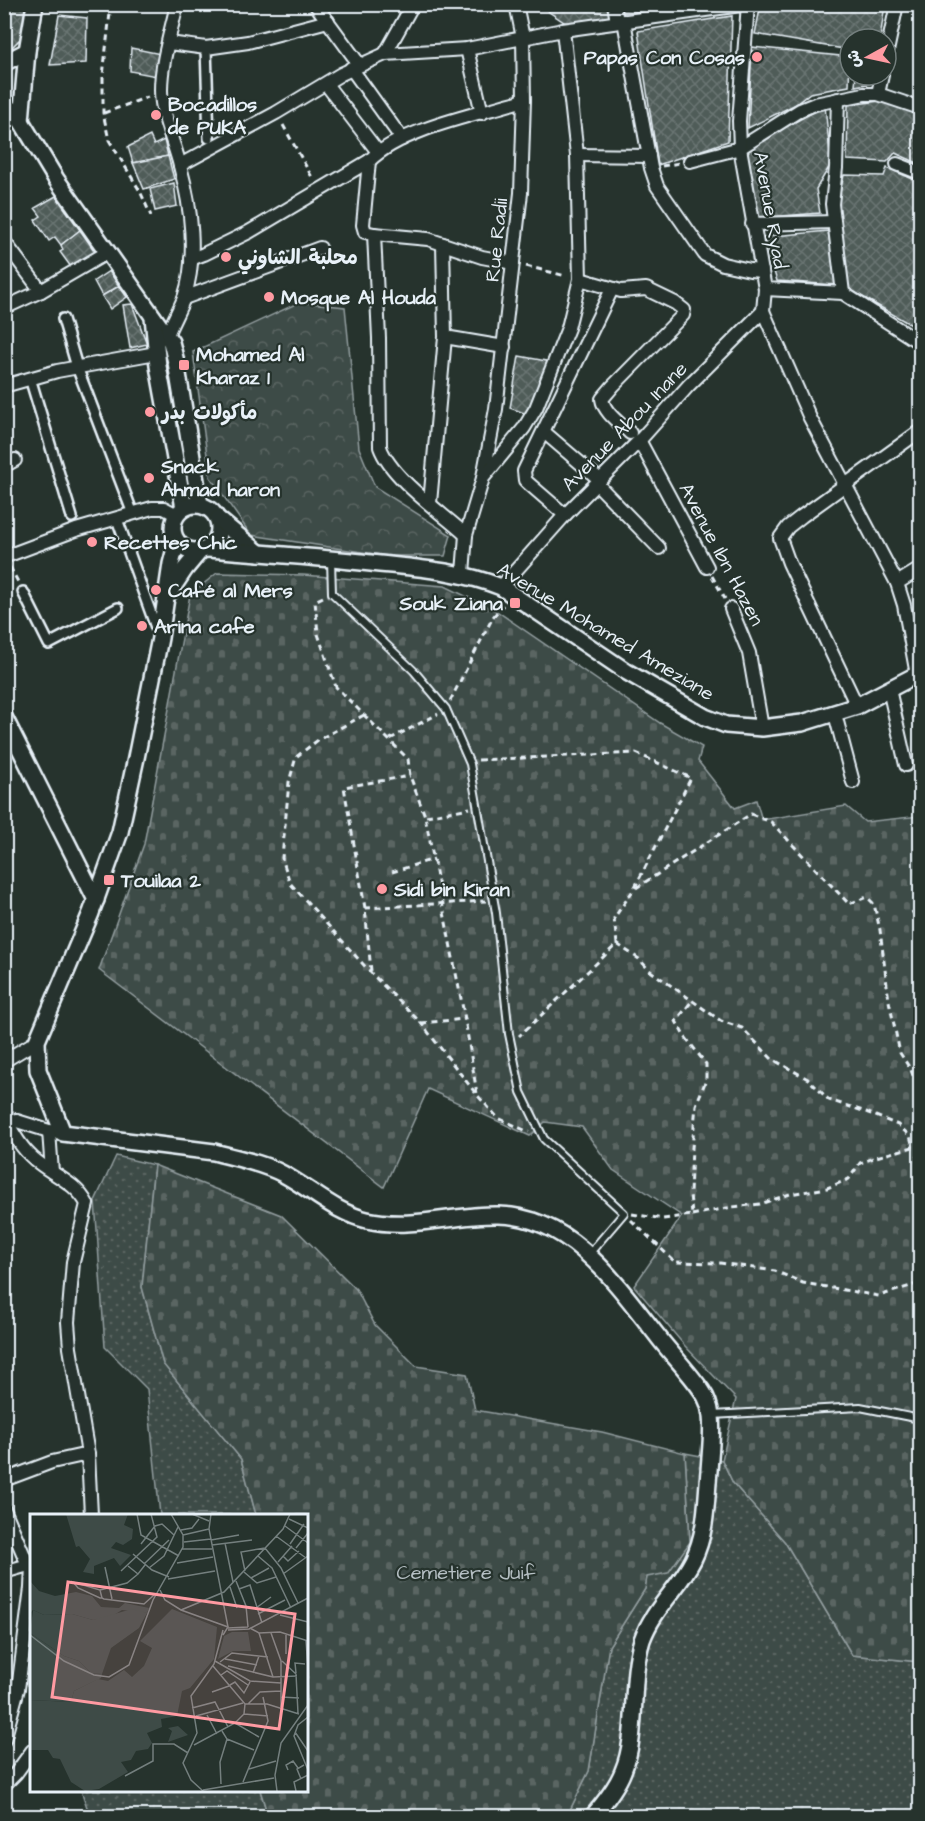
<svg xmlns="http://www.w3.org/2000/svg" width="925" height="1821" font-family="'Architects Daughter','Playpen Sans Arabic',sans-serif">
<style>
.grass{fill:url(#grass-dots);stroke:#939ea0;stroke-width:1.5}
.cemetery{fill:url(#cemetery-stones);stroke:#939ea0;stroke-width:1.5}
.park{fill:url(#park-crowns);stroke:#939ea0;stroke-width:1.5}
.building{fill:url(#building-cross-hatch);stroke:#e8f1f8;stroke-width:1.5}
.lines{fill:none;stroke-linecap:round;stroke-linejoin:round}
.service-casing{stroke:#e8f1f8;stroke-width:10}
.pedestrian-casing{stroke:#e8f1f8;stroke-width:14}
.minor-casing{stroke:#e8f1f8;stroke-width:16}
.tertiary-casing{stroke:#e8f1f8;stroke-width:20}
.path{stroke:#e8f1f8;stroke-width:3;stroke-dasharray:6 4.5;stroke-linecap:butt}
.service{stroke:#26332d;stroke-width:6}
.pedestrian{stroke:#26332d;stroke-width:9}
.minor{stroke:#26332d;stroke-width:12}
.tertiary{stroke:#26332d;stroke-width:15}
.poi-dot{fill:#ff9aa2;stroke:#26332d;stroke-width:2}
.labels{text-anchor:middle;stroke-width:4.5;stroke-linejoin:round;paint-order:stroke}
.poi-label{font-size:20px;font-weight:bold;fill:#e8f1f8;stroke:#26332d;text-anchor:start}
.street-label{font-size:20px;fill:#e8f1f8;stroke:#26332d}
.park-label{font-size:20px;fill:#b5bfc3;stroke:#26332d}
.inset-road{fill:none;stroke:#747f7e;stroke-width:1.5}
.view{fill:#ff9aa2;fill-opacity:0.15;stroke:#ff9aa2;stroke-width:3}
.inset-edge{fill:none;stroke:#e8f1f8;stroke-width:3}
</style>
<defs>
<pattern id="grass-dots" width="8" height="8" patternUnits="userSpaceOnUse" patternTransform="scale(1.5)"><rect width="8" height="8" fill="#3e4b47"/><path d="M2 2h.1M6 6h.1" fill="none" stroke="#5a6562" stroke-width="1.8" stroke-linecap="round"/></pattern>
<pattern id="cemetery-stones" width="16" height="16" patternUnits="userSpaceOnUse" patternTransform="scale(1.5)"><rect width="16" height="16" fill="#3e4b47"/><path d="M2 7V4a2 2 0 0 1 4 0v3zM10 15v-3a2 2 0 0 1 4 0v3z" fill="#5a6562"/></pattern>
<pattern id="park-crowns" width="20" height="18" patternUnits="userSpaceOnUse" patternTransform="scale(1.5)"><rect width="20" height="18" fill="#3e4b47"/><path d="M2 6a3 3 0 1 1 6 0M12 15a3 3 0 1 1 6 0" fill="none" stroke="#5a6562"/></pattern>
<pattern id="building-cross-hatch" width="8" height="8" patternUnits="userSpaceOnUse" patternTransform="scale(1.5)"><rect width="8" height="8" fill="#505c59"/><path d="M0 0l8 8M0 8l8-8" fill="none" stroke="#697472"/></pattern>
</defs>
<rect width="100%" height="100%" fill="#26332d"/>
<filter id="ink" filterUnits="userSpaceOnUse"><feTurbulence type="fractalNoise" baseFrequency=".0167" numOctaves="2"/><feDisplacementMap in="SourceGraphic" scale="12" xChannelSelector="R" yChannelSelector="G"/><feConvolveMatrix kernelMatrix="1 2 1 2 8 2 1 2 1" color-interpolation-filters="sRGB"/></filter>
<g filter="url(#ink)">
<g class="grass">
<path d="M116 1156 154 1165 142 1287 163 1364 241 1459 256 1515H160L147 1389 105 1347 95 1201Z"/>
<path d="M685 1453 722 1460 733 1483 785 1542 852 1655 920 1662V1816H567L589 1771 609 1646 645 1589 647 1576 690 1542Z"/>
<path d="M81 1790H260L268 1816H90Z"/>
</g>
<g class="cemetery">
<path d="M217 573 303 575 445 586 498 612 660 723 702 747 698 761 735 808 756 800 762 820 846 806 865 822 920 816V1662L852 1655 785 1542 733 1483 722 1460 736 1399 685 1346 634 1286 682 1216 613 1170 582 1127 545 1122 530 1136 428 1089 384 1187 99 970 144 844 190 595Z"/>
<path d="M154 1165 281 1215 356 1289 375 1325 416 1366 467 1374 475 1410 602 1432 685 1453 690 1542 668 1573 647 1577 645 1589 609 1646 589 1771 567 1816H268L260 1790H306V1515H256L241 1459 163 1364 142 1287Z"/>
</g>
<path class="park" d="M300 302 345 307 359 448 375 487 451 535 445 556H388L251 535 210 477 193 352Z"/>
<g class="building">
<path d="M4 4H29L20 39 4 55Z"/>
<path d="M544 4H608L610 19 579 24 564 22 549 12Z"/>
<path d="M619 4H667L668 10 621 18Z"/>
<path d="M761 4H885L880 39H850V50L755 34Z"/>
<path d="M59 15 87 18 86 63 50 65Z"/>
<path d="M732 16 728 141 658 165 638 31Z"/>
<path d="M752 47 850 57 849 86 810 93 796 104 748 128Z"/>
<path d="M131 48 161 54 156 76 130 71Z"/>
<path d="M856 75H874L872 83 855 86Z"/>
<path d="M880 101 920 115V164L895 153 887 162 847 160 848 105Z"/>
<path d="M825 106 831 164 816 189 820 213 756 218 744 149Z"/>
<path d="M150 136 154 145 164 140 168 156 133 163 128 147Z"/>
<path d="M168 156 174 179 144 189 133 163Z"/>
<path d="M887 168 920 182V330L849 289 838 201 844 175 884 176Z"/>
<path d="M174 183 177 206 155 211 150 189Z"/>
<path d="M56 196 80 230 61 245 55 237 49 241 35 220 41 216 35 208Z"/>
<path d="M80 230 96 253 71 267 60 252 63 250 61 245Z"/>
<path d="M828 231 837 285 777 281 763 237Z"/>
<path d="M109 271 119 286 102 296 94 281Z"/>
<path d="M119 286 127 297 110 309 102 296Z"/>
<path d="M132 304 147 344 130 348 123 305Z"/>
<path d="M519 356 552 362 527 414 510 408Z"/>
</g>
<g class="lines">
<g class="service-casing">
<g id="service">
<path d="M331 560 332 593 414 671 446 709 470 764 496 913 509 1034 521 1092 544 1139 624 1213 589 1254"/>
<path d="M712 1415 860 1407 920 1419"/>
</g>
</g>
<g class="pedestrian-casing">
<g id="pedestrian">
<path d="M206 48 209 138"/>
<path d="M63 319 77 367 133 514"/>
<path d="M30 378 72 517"/>
<path d="M117 519 158 633"/>
<path d="M23 592 49 644 118 608"/>
</g>
</g>
<g class="minor-casing">
<g id="minor">
<path d="M315 4 359 64"/>
<path d="M614 4 617 22"/>
<path d="M624 21 651 168 657 186 705 255 723 264 750 270 762 271"/>
<path d="M169 43 206 48 248 42 328 21"/>
<path d="M467 49 482 113"/>
<path d="M385 54 413 4"/>
<path d="M886 56 897 4"/>
<path d="M351 68 402 139"/>
<path d="M326 84 378 152"/>
<path d="M878 94 882 75"/>
<path d="M838 99 836 168 832 204 843 293"/>
<path d="M577 155 649 156"/>
<path d="M369 161 363 225 365 232 374 234 379 338 380 447C391 478 441 512 466 535"/>
<path d="M690 161 740 148 800 110 815 104 864 94H878L920 108"/>
<path d="M897 164 920 173"/>
<path d="M180 165 276 113 341 74 385 54 467 49 563 30 748 4 739 121 740 148 765 289 843 293 920 343"/>
<path d="M752 224 834 222"/>
<path d="M374 234 428 239 482 257 513 263"/>
<path d="M4 241 41 291"/>
<path d="M191 259 204 254 249 232 369 161C402 128 480 114 524 100"/>
<path d="M580 279 621 291 646 289 675 303 684 310 683 315 613 386 602 399C604 413 621 424 630 433"/>
<path d="M184 298 320 248"/>
<path d="M4 308 41 291 108 252"/>
<path d="M763 311 810 418 897 583 904 605 917 675"/>
<path d="M160 337 167 335C172 323 179 310 184 298 198 257 191 206 180 166 174 141 161 116 161 90 161 62 171 32 177 4"/>
<path d="M445 337 504 347"/>
<path d="M4 386 57 371 156 353"/>
<path d="M544 432 600 480"/>
<path d="M639 440 707 567"/>
<path d="M4 466 15 460"/>
<path d="M483 477 496 409 521 193 524 100 523 38 516 4"/>
<path d="M597 484 659 548"/>
<path d="M430 503 445 337 443 244"/>
<path d="M565 515 528 483 525 480 524 471 612 289"/>
<path d="M4 557 76 530 152 508H164L177 515"/>
<path d="M463 573 466 535 483 478 524 428 536 408 568 328 580 279 577 155 563 30"/>
<path d="M897 583 920 569"/>
<path d="M501 587 565 515 639 441 689 385 763 311 765 289"/>
<path d="M731 609 749 653 762 728"/>
<path d="M889 689 906 765"/>
<path d="M857 706 789 563 780 538 788 527 802 516 920 431"/>
<path d="M835 714 853 782"/>
<path d="M4 1061 37 1041"/>
<path d="M4 1117C13 1133 21 1148 34 1159 52 1175 76 1182 87 1204L73 1262 68 1322 70 1348 88 1454 91 1515"/>
<path d="M4 1117 49 1131 63 1133"/>
<path d="M49 1131 52 1172"/>
<path d="M4 1480 52 1462 88 1454"/>
<path d="M4 1509 28 1565"/>
<path d="M4 1572 32 1564"/>
<path d="M4 1740 18 1689 31 1588 32 1564"/>
<path d="M4 1785 16 1773 32 1751"/>
</g>
</g>
<g class="tertiary-casing">
<g id="tertiary">
<path d="M4 63 27 51"/>
<path d="M4 102 21 121 56 179 171 342 176 362 200 505"/>
<path d="M21 121 27 51 35 4"/>
<path d="M153 317 158 366 184 508"/>
<circle cx="196" cy="528" r="23"/>
<path d="M218 519 259 553"/>
<path d="M177 541 171 564 160 638 136 758 120 832 91 913 37 1041 38 1070 63 1133 214 1152C236 1158 263 1163 283 1174 311 1189 336 1213 367 1220 411 1230 454 1214 498 1215 572 1216 618 1286 659 1338 673 1356 689 1372 702 1391 707 1398 710 1407 711 1416 713 1434 710 1453 709 1471 706 1501 707 1532 693 1560 679 1588 653 1609 642 1640 629 1681 639 1733 623 1771 617 1787 604 1803 593 1816"/>
<path d="M207 549C262 553 316 557 371 563 416 568 458 570 501 587L627 672 705 717 726 725 762 728 802 723 857 706 920 673"/>
<path d="M169 593 185 569 200 551"/>
<path d="M4 717 96 900"/>
</g>
</g>
<g class="path">
<path d="M111 4 103 76V113L109 140 140 191 151 216"/>
<path d="M104 113 148 97"/>
<path d="M283 125 313 179"/>
<path d="M662 166 679 163"/>
<path d="M526 266 566 276"/>
<path d="M10 567 18 582"/>
<path d="M712 576 725 599"/>
<path d="M323 597 315 601 318 634 336 687 408 759 410 776 425 816 465 1019 477 1094"/>
<path d="M450 701 493 617 503 605"/>
<path d="M364 715 318 740 296 757 289 782 282 858 290 883 371 973 421 1023 477 1095 498 1118 529 1132"/>
<path d="M390 739 438 714"/>
<path d="M478 760 636 753 691 778 634 889 614 918 617 944 519 1036"/>
<path d="M426 816 470 808"/>
<path d="M392 872 434 859"/>
<path d="M636 888 751 814 771 822 849 904 867 897 874 904 880 930 889 1001 900 1053 911 1070 920 1095"/>
<path d="M365 908 486 901"/>
<path d="M912 911 920 925"/>
<path d="M617 944 639 959 649 970 721 1021 742 1028 772 1059 808 1079 829 1100 866 1112 898 1125 910 1136 913 1147"/>
<path d="M371 971 365 908 344 787 410 776"/>
<path d="M421 1023 465 1019"/>
<path d="M632 1214 663 1219 692 1215 690 1194 692 1148 696 1105 706 1080V1064L683 1034 676 1021 692 1001"/>
<path d="M692 1215 732 1207 760 1204 790 1194 827 1188 849 1179 860 1163 876 1157 913 1147 920 1148"/>
<path d="M631 1220 675 1262 720 1263 775 1271 803 1283 879 1296 920 1283"/>
</g>
<use href="#service" class="service"/>
<use href="#pedestrian" class="pedestrian"/>
<use href="#minor" class="minor"/>
<use href="#tertiary" class="tertiary"/>
</g>
</g>
<g class="poi-dot">
<circle cx="757" cy="57" r="6"/>
<circle cx="156" cy="115" r="6"/>
<circle cx="226" cy="257" r="6"/>
<circle cx="269" cy="297" r="6"/>
<rect x="178" y="359" width="12" height="12" rx="3"/>
<circle cx="150" cy="412" r="6"/>
<circle cx="149" cy="478" r="6"/>
<circle cx="92" cy="542" r="6"/>
<circle cx="156" cy="590" r="6"/>
<rect x="509" y="597" width="12" height="12" rx="3"/>
<circle cx="142" cy="626" r="6"/>
<rect x="103" y="874" width="12" height="12" rx="3"/>
<circle cx="382" cy="889" r="6"/>
</g>
<g class="labels">
<g class="poi-label">
<text x="745" y="64" text-anchor="end">Papas Con Cosas</text>
<text x="168" y="111">Bocadillos<tspan x="168" dy="23">de PUKA</tspan></text>
<text x="238" y="264">محلبة الشاوني</text>
<text x="281" y="304">Mosque Al Houda</text>
<text x="196" y="361">Mohamed Al<tspan x="196" dy="23">Kharaz 1</tspan></text>
<text x="162" y="419">مأكولات بدر</text>
<text x="161" y="473">Snack<tspan x="161" dy="23">Ahmad haron</tspan></text>
<text x="104" y="549">Recettes Chic</text>
<text x="168" y="597">Café al Mers</text>
<text x="503" y="610" text-anchor="end">Souk Ziana</text>
<text x="154" y="633">Arina cafe</text>
<text x="121" y="887">Touilaa 2</text>
<text x="394" y="896">Sidi bin Kiran</text>
</g>
<g class="street-label">
<text transform="translate(771 210) rotate(80)" y="7">Avenue Ryad</text>
<text transform="translate(496 240) rotate(-84)" y="7">Rue Radii</text>
<text transform="translate(624 426) rotate(-46)" y="7">Avenue Abou Inane</text>
<text transform="translate(722 554) rotate(62)" y="7">Avenue Ibn Hazen</text>
<text transform="translate(606 631) rotate(31)" y="7">Avenue Mohamed Ameziane</text>
</g>
<g class="park-label">
<text x="466" y="1579">Cemetiere Juif</text>
</g>
</g>
<g transform="translate(30 1514)">
<rect width="278" height="278" fill="#26332d"/>
<path d="M36 0H98L94 11 103 15 102 25 93 31 86 28 81 34 101 41 90 52 84 44 64 52V60L53 58 60 45 49 32 46 33ZM0 67 9 77 25 82 46 78 62 82 71 93 89 94 95 89 119 94 117 99 92 96 79 104 63 106 42 100 14 101 3 96 0 99ZM0 119 34 142 49 147 61 159 72 160 71 164 44 177 41 188 0 186Z" fill="#3e4b47"/>
<path d="M148 212 158 221 138 228 142 217 138 214Z" fill="#3e4b47"/>
<path d="M102 95 117 99 109 114 81 134 72 160 61 159 49 147 34 142 0 119 3 96 14 101 42 100 63 106ZM142 95 187 113 184 145 160 174 152 177 147 202 131 205 132 213 117 219 122 229 118 235 106 237 101 246 91 248 98 258 69 275 55 277 41 268 30 245 23 244 18 236H0V186L41 188 44 177 68 165 78 167 94 156 102 163 114 152 122 134 110 127Z" fill="#3e4b47"/>
<path d="M202 118H218L221 137H203L188 145 194 122Z" fill="#3e4b47"/>
<path class="inset-road" d="M107 0 111 21 149 42M162 0 179 7M181 0 179 15 198 113M259 5 278 14M255 12 278 29M151 16 162 14 169 5M153 21 179 15M246 22 276 44M181 26 209 21M154 28 181 25M195 29 203 68M111 30 125 12 132 10 144 21M260 30 274 10M182 31 222 26M235 34 251 54 268 89M266 34 278 19M152 35H182M103 40 122 56 139 63M228 42 242 54 261 94M253 42 258 47 269 37M248 48 262 32M147 49 183 43M114 50 139 26M98 52 108 60 115 51M75 53 82 85M119 54 134 42 148 13M91 57 127 23 121 0M215 57 211 38 235 34M214 58 227 69 246 63M253 60 278 42M221 64 239 54M138 65 185 57M206 67 216 92 218 113M200 73 207 94M209 75 220 71 232 109M70 76 97 69 108 60M130 76 135 86 151 96 198 113 193 121M72 84 70 76 43 68 48 74 70 84H72L74 85 114 90 124 81M226 94 241 83M151 96 194 78 253 15 260 0M228 100 255 86M250 101 278 108M198 114 218 113M220 114 229 119 250 118 278 127M198 116 219 115 278 84M229 119 243 163M241 119 251 147V193M256 120V140M0 121 34 147 64 161 79 163 99 151 123 86 153 33V21L141 0M276 127 278 155M195 145 227 151M185 147 220 167 251 169M252 147 266 160 268 199M190 148 202 139 238 143M183 152 215 190M198 152 243 163 267 162M223 159 229 142M266 159 265 149 275 150M191 161 197 157 218 171M200 171 205 168 214 179 220 168M182 178 199 172M251 183 269 184M218 190 230 178 251 177M162 194 185 188 198 213M214 200 238 202M177 201 187 220M166 202 213 189M278 203 268 211 264 222 278 256M205 209 229 223M265 218 278 237M197 225 224 236M164 231 205 209 214 200 215 190H237L269 200M219 255 246 247M258 256 256 251 263 247 268 254M95 262 123 247V230H144L158 239M271 265 267 255 274 251M213 268 238 207 233 183M191 270 190 248 197 225 192 217M173 276 244 264M173 277 161 266 153 249 167 219 161 182 184 150 193 116M247 277 245 261 251 229 278 191M266 277 264 268 278 261"/>
<path class="view" d="M38 68 265 100 249 215 22 183Z"/>
<rect width="278" height="278" class="inset-edge"/>
</g>
<rect width="925" height="1821" fill="none" stroke="#26332d" stroke-width="24"/>
<rect x="12" y="12" width="901" height="1797" fill="none" stroke="#e8f1f8" stroke-width="2" filter="url(#ink)"/>
<g transform="translate(868 57) rotate(262)"><circle r="28" fill="#26332d" stroke="#747f7e" stroke-width="1.5"/>
<path d="M0-4.5L10 22L0 15L-10 22Z" fill="#ff9aa2"/>
<text y="-9" font-size="16" font-weight="bold" text-anchor="middle" fill="#e8f1f8">ش</text>
</g>
</svg>
